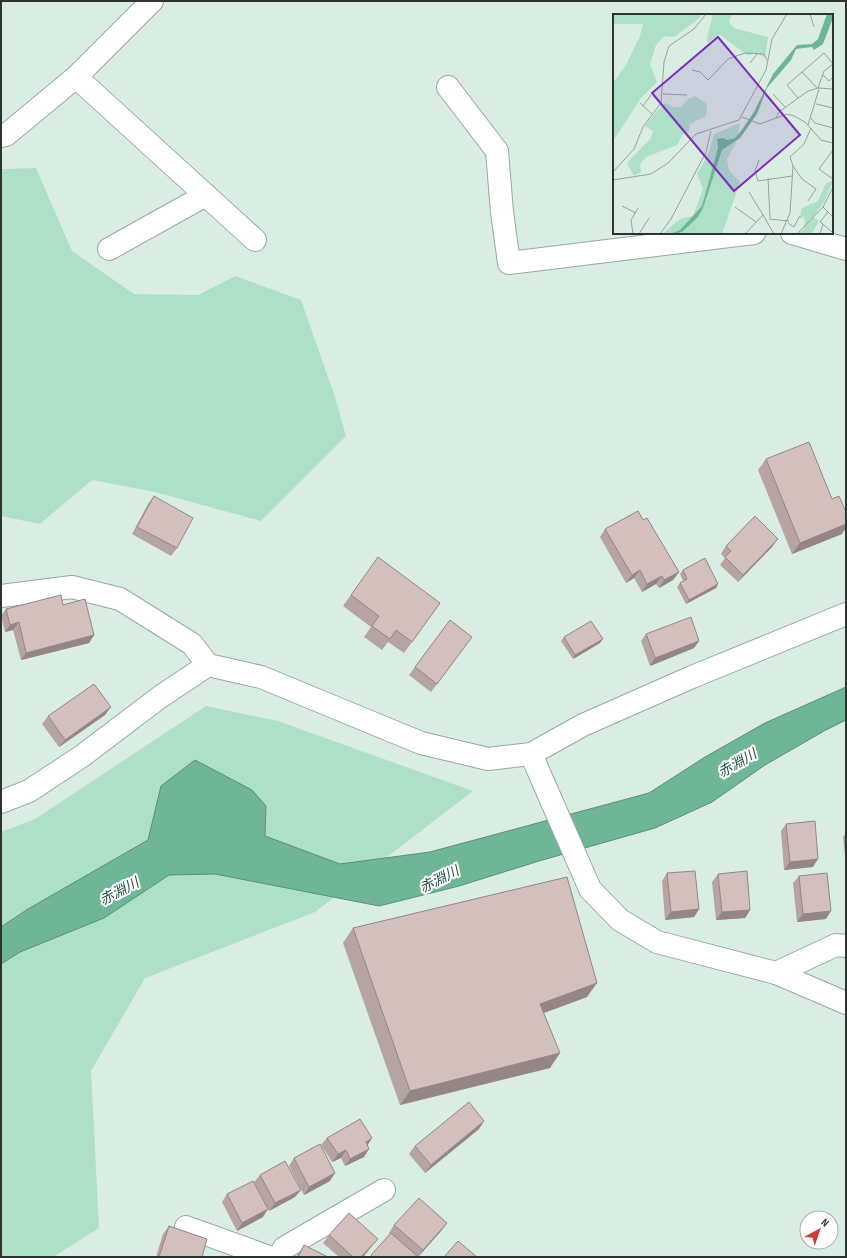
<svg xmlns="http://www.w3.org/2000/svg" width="847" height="1258" font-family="'Sofia Sans Condensed','Noto Sans JP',sans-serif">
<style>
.green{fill:#aee0c8}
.water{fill:#6eb696;stroke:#5a8f77}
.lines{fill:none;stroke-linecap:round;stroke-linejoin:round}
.minor-casing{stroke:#97a8a0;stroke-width:24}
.tertiary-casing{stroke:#97a8a0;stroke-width:24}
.minor{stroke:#fff;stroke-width:22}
.tertiary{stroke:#fff;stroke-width:22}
.wall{fill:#b5a4a2}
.shaded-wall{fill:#948684}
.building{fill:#d3bfbc;stroke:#948684}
.labels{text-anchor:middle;stroke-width:4;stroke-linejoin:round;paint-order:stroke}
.water-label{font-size:14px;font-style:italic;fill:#18513b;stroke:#fff}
.inset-road{fill:none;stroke:#94a39b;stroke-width:1}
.view{fill:#7b2cbf;fill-opacity:0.15;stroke:#7b2cbf;stroke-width:2}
.inset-edge{fill:none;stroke:#2c3330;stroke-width:2}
</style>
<rect width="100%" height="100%" fill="#daede3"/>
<g class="green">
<path d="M36 168 72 251 134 294 198 295 235 276 301 300 334 394 346 436 261 521 155 492 92 480 40 524 1 516V169Z"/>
<path d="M206 706 278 721 473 791 315 912 145 978 91 1071 99 1228 53 1257H1V832L35 819Z"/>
</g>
<path class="water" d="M846 687V720L824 731 765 765 712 802 655 828 539 861 459 886 379 906 215 874 169 875 104 918 20 952 1 964V927L28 909 148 840 161 786 195 760 252 790 266 806 265 836 340 864 430 852 649 793 705 757 765 723Z"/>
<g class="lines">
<g class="minor-casing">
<g id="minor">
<path d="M76 77 255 240"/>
<path d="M448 87 497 151 502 212 509 263 754 233"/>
<path d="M792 233 846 249"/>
<path d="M109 249 206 195"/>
<path d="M1 596 72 587 120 599 192 644 208 665 261 677 421 743 488 759 531 754 583 725 692 677 846 614"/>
<path d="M531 754 590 889 620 920 657 942 776 973 846 1003"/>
<path d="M1 802 29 791 82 756 160 697 208 665"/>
<path d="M776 973 836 945 846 946"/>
<path d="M186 1227 269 1257"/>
<path d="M279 1257 284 1248 384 1190"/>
</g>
</g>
<g class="tertiary-casing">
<path id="tertiary" d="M1 136 6 135 76 77 152 1"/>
</g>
<use href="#minor" class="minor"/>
<use href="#tertiary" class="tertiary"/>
</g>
<g class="wall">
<path d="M766 459 842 534 792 554 758 470Z"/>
<path d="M154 496 177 548 171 556 132 534 148 504Z"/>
<path d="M643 520 679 572 673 580 659 588 656 584 642 592 634 578 626 583 600 537 605 529Z"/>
<path d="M726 546 772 547 738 582 720 565 725 558 721 554Z"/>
<path d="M683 570 718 584 716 588 686 604 677 587 680 583 683 581 680 574Z"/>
<path d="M351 595 440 603 404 653 388 642 382 650 364 637 371 627 343 606Z"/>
<path d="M63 605 94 635 89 643 21 660 13 630 5 632 1 616 6 609Z"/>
<path d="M646 634 699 641 694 648 650 666 641 641Z"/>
<path d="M472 637 431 692 409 675 415 667Z"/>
<path d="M564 637 600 643 573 659 561 641Z"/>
<path d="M105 715 59 747 42 724 48 716Z"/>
<path d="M786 824 813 867 784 870 781 831Z"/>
<path d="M846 833V867L843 837Z"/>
<path d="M667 873 699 909 694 917 665 920 662 881Z"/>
<path d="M718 874 750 910 745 918 716 920 712 882Z"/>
<path d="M799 876 826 919 797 922 793 883Z"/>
<path d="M353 928 587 997 544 1013 550 1068 400 1105 343 943Z"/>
<path d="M479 1129 425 1173 409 1154 415 1146Z"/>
<path d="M327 1138H372L367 1145 364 1157 345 1166 341 1158 332 1162 321 1145Z"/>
<path d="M294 1158 330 1181 304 1195 289 1166Z"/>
<path d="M260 1175 295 1197 269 1211 254 1182Z"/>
<path d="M227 1194 263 1217 237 1231 222 1202Z"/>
<path d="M447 1223 441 1231 418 1257H370L390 1234 389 1233 394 1225Z"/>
<path d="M169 1226 202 1257H156L163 1234Z"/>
<path d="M329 1235 372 1246 363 1257H339L323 1243Z"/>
<path d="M304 1245 328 1257H296Z"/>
</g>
<g class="shaded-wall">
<path d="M846 524V528L842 534 792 554 800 543Z"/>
<path d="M778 539 772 547 738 582 743 575Z"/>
<path d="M640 570 634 578 626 583 632 575Z"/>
<path d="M679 572 673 580 659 588 664 580Z"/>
<path d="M662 576 656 584 642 592 647 584Z"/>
<path d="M718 584 716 588 686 604 689 600Z"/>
<path d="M19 622 13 630 5 632 10 625Z"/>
<path d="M94 635 89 643 21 660 26 653Z"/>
<path d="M603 639 600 643 573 659 575 655Z"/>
<path d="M699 641 694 648 650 666 655 658Z"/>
<path d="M111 707 105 715 59 747 65 740Z"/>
<path d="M818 859 813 867 784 870 790 862Z"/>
<path d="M699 909 694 917 665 920 671 912Z"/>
<path d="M750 910 745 918 716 920 722 912Z"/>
<path d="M831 911 826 919 797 922 803 914Z"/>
<path d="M597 983 587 997 530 1018 540 1004Z"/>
<path d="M560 1053 550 1068 400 1105 410 1091Z"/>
<path d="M484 1121 479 1129 425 1173 431 1165Z"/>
<path d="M372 1138 367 1146 366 1142Z"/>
<path d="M369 1149 364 1157 345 1166 350 1159Z"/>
<path d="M346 1150 341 1158 332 1162 338 1154Z"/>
<path d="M335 1173 330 1181 304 1195 309 1187Z"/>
<path d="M301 1190 295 1197 269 1211 275 1203Z"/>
<path d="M268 1209 263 1217 237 1231 242 1223Z"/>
<path d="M447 1223 441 1231 418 1257 423 1250Z"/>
<path d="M378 1239 372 1246 363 1257H361Z"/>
</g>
<g class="building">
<path d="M809 442 832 499 839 496 846 512V524L800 543 766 459Z"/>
<path d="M154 496 193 518 177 548 137 527Z"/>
<path d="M638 511 643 520 647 518 679 572 664 580 662 576 647 584 640 570 632 575 605 529Z"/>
<path d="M755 516 778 539 743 575 725 557 731 551 726 546Z"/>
<path d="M378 557 440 603 412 642 396 630 390 639 372 626 379 616 351 595Z"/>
<path d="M705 558 718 584 689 600 680 583 687 579 683 570Z"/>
<path d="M61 595 63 605 85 599 94 635 26 653 19 622 10 625 6 609Z"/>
<path d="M691 617 699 641 655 658 646 634Z"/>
<path d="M450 620 472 637 437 684 415 667Z"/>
<path d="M591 621 603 639 575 655 564 637Z"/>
<path d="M94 684 111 707 65 740 48 716Z"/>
<path d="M815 821 818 859 790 862 786 824Z"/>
<path d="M695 871 699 909 671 912 667 873Z"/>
<path d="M747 871 750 910 722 912 718 874Z"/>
<path d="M827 873 831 911 803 914 799 876Z"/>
<path d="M567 877 597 983 540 1004 560 1053 410 1091 353 928Z"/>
<path d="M469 1102 484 1121 431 1165 415 1146Z"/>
<path d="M360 1119 372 1138 366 1142 369 1149 350 1159 346 1150 338 1154 327 1138Z"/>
<path d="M320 1144 335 1173 309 1187 294 1158Z"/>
<path d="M285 1161 301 1190 275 1203 260 1175Z"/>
<path d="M253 1181 268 1209 242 1223 227 1194Z"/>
<path d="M419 1198 447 1223 423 1250 394 1225Z"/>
<path d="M349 1213 378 1239 361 1257H353L329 1235Z"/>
<path d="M169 1226 207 1239 202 1257H159Z"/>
<path d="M391 1233 418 1257H373L371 1255Z"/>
<path d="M458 1241 477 1257H444Z"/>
<path d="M304 1245 328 1257H298Z"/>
</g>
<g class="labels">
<g class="water-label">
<text transform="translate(737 763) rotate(-30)" y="5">赤淵川</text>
<text transform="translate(439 879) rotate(-27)" y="5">赤淵川</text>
<text transform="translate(119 891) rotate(-28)" y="5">赤淵川</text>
</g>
</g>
<g transform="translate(613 14)">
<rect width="220" height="220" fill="#daede3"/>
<path d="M0 0H87L88 3 61 23 51 22 43 31 37 50 44 68 28 84 0 127V69L13 51 27 22 30 10H0ZM100 0H119L116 8 121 14 155 23 152 43 143 40 134 41 106 20 95 29 94 24ZM82 82 94 90 93 102 77 110 76 117 70 120 64 131 33 143 27 150 28 158 21 162 14 149 38 124 40 117 32 112 44 97 52 89 61 93H68L75 85ZM127 109 123 129 114 145 116 156 127 168 109 220H49L67 205 80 202 90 175 84 160 95 140 101 120ZM220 167 211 188 200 203 206 207 199 219 185 220 191 215 192 208 190 202H187L189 194 205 187 213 169Z" fill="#aee0c8"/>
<path d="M214 0H220V4L210 30 201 36 199 33 183 35 178 46 154 74 144 100 127 124 109 136 90 194 85 203 69 218 58 220 67 216 89 192 105 134 104 125 110 124 114 126 122 124 128 117 141 98 160 60 184 31 199 30 205 25Z" fill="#6eb696"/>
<path class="inset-road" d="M197 0 201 13M137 49 145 39M79 56 87 58 95 66 115 45 132 39 151 40 154 46M189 58 204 74M210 61 216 67 220 63M205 74 211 57 220 50M50 80 74 81M160 80 172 93M185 84 174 71 211 39 220 50M27 89 39 100M203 90 220 94M30 92 38 81M129 103 147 110 174 100 181 102 192 108 208 126 220 129M163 104 166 98 195 77 205 74 220 75M198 104 202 109 220 114M195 111 206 75M220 136 206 155 220 165M146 146 142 157 145 167 179 162M180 152 189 165 203 175 195 187M0 158 21 135 30 113 48 89 51 48 56 32 81 15 93 0M155 164 157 204M0 166 38 160 55 149 83 120 126 106 153 56 159 25 174 0M136 178 150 201M9 192 23 199M122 193 143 208M210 193 220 203M156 205 176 207M175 209 181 213 186 203H189M210 210 220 219M20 220 18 206 25 194M26 220 36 204M47 220 58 205 93 138 98 117M132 220 150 201 161 220M168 220 177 199 180 152 177 143 191 130 198 114M184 220 210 193 220 173M207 220 210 210 207 208 215 198"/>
<path class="view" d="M105 23 187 121 121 177 39 79Z"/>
<rect width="220" height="220" class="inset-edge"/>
</g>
<rect width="847" height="1258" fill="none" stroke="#2c3330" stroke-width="4"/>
<g transform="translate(819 1230) rotate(40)"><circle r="19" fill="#ffffff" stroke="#abadac"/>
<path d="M0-3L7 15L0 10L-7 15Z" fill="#cc3e39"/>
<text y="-6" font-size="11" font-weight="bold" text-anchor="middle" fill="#2c3330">N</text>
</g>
</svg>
